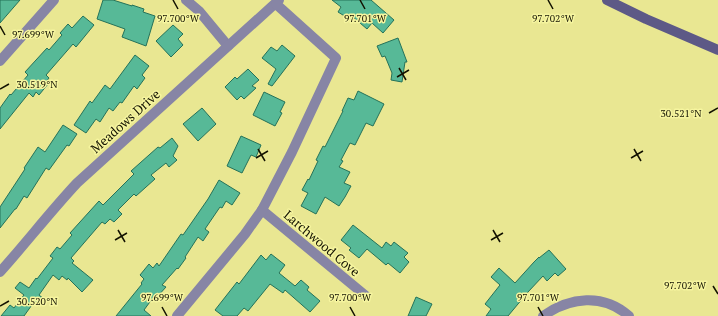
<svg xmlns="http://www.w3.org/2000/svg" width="718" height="316" font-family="'PT Serif',serif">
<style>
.building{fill:#57b997;stroke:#257259}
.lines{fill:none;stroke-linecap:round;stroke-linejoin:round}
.street{stroke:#8785a5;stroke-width:10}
.secondary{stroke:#5d5986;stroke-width:10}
.ticks{fill:none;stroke:#131200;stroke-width:1.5}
.labels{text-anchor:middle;stroke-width:3;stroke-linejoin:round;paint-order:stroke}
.street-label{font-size:13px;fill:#131200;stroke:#f6f59f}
.ticks-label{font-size:10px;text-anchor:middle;fill:#131200;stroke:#f6f59f;stroke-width:3;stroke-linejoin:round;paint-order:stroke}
</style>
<rect width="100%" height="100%" fill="#e9e792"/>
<g class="building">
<path d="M0 0H20L0 23Z"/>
<path d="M103 0H113L132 6V5L144 9 143 12 155 16 146 46 122 37 125 29 97 19Z"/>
<path d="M332 0H371L394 20 383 33 372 23 367 29 353 17 351 20 338 12 341 7Z"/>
<path d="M83 16 94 25 76 47 73 44 46 75 49 78 46 82 48 84 39 95 36 92 33 97 29 93 0 129V108L10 94 11 95 28 75 25 72 47 48 49 50 62 35 60 33 68 24 72 28Z"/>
<path d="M173 25 183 34 178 39 183 45 171 57 156 41Z"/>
<path d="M398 38 407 62H405L402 82 391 80 392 73 385 56 382 57 377 46Z"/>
<path d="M282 45 295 56 272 86 268 84 276 69 262 58 271 47 277 51Z"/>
<path d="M135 55 149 66 142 75 145 78 137 89 134 86 122 103 120 102 113 111 109 108 100 122 96 119 86 133 74 125 90 101 92 103 105 85 110 89Z"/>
<path d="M248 69 259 80 252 86 256 88 244 99 241 96 237 100 225 87 235 77 237 79Z"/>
<path d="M358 91 384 104 373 126 366 123 355 145 350 143 341 160 343 161 339 167 350 172 344 183 351 186 345 197 339 206 325 197 316 214 301 206 308 193 302 190 308 179 309 180 318 161 316 160 323 146 325 147 343 111H342L348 98 354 100Z"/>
<path d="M264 92 285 102 280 112 282 113 275 126 253 115Z"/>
<path d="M202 108 216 124 198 141 183 124Z"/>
<path d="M63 125 77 134 69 146 67 145 49 170 46 168 27 198 24 196 16 209H15L0 228V207L25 169 24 168 38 147 45 152Z"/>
<path d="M241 136 261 145 256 157 251 155 242 173 227 166Z"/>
<path d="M172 138 178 146 173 156 177 160 169 167 166 163 151 175 155 179 136 196 134 194 118 210 122 214 114 222 110 219 105 224 102 222 71 258 74 261 72 263 93 280 82 292 68 278 67 280 62 276 59 280 53 275 39 295 44 299 39 306 34 302 24 316H1L10 305 14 308 24 295 15 288 20 282 29 288 36 278 37 279 53 258 50 256 57 247 60 249 72 235 70 233 99 201 103 205 134 174 131 171 158 147 160 148Z"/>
<path d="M219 180 240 193 232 205 226 201 222 208 220 207 205 229 209 232 203 241 198 237 185 257 186 258 178 269 177 268 162 285 166 287 157 297 155 295 144 310 151 316H116L142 284 141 283 144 279 140 275 149 264 153 268 157 263 159 266 181 234 183 235 208 199Z"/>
<path d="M353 225 382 248 386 242 391 246 394 242 408 253 404 257 409 262 400 273 388 263 386 265 367 249 359 258 349 250 351 248 341 240Z"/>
<path d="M549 250 566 269 558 276 555 273 547 281 543 276 528 292 508 316H486L491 309 485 304 500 285 491 277 499 268 515 283 534 262 539 257V258Z"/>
<path d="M271 254 285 265 279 273 295 286 301 280 309 287 307 290 320 301 310 312 285 290 283 293 270 284 248 311 244 308 237 316H223L215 310 237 282 239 284 261 255 266 260Z"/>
<path d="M416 297 432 304 426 316H408Z"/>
</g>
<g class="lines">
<g class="street">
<path d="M186 0 199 11 228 46"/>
<path d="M0 61 54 0"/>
<path d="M262 210 366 296"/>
<path d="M0 272C26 243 50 212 77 183L279 0"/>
<path d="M177 316 245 234 262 210 292 152 336 58 276 4"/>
<path d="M543 316C570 297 603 293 629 316"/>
</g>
<path class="secondary" d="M607 0 646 19 718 50"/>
</g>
<path class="ticks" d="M173 0 178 9M360 0 365 9M548 0 553 9M0 26 5 35M399 68 406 80M397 77 409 70M0 89 9 84M709 113 718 108M258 149 265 161M634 149 641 161M256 158 268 151M631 158 643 151M118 230 125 242M493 230 500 242M115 240 127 233M491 240 503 233M713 286 718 294M0 306 9 301M162 307 167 316M350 307 355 316M538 307 543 316"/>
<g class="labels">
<g class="street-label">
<text transform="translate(125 121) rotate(-42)" y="5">Meadows Drive</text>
<text transform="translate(322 243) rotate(40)" y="5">Larchwood Cove</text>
</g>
</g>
<g class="ticks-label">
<text x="553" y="22">97.702°W</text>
<text x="178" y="22">97.700°W</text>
<text x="365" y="22">97.701°W</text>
<text x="33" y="38">97.699°W</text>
<text x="37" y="88">30.519°N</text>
<text x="681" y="117">30.521°N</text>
<text x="685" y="289">97.702°W</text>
<text x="162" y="301">97.699°W</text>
<text x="350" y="301">97.700°W</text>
<text x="538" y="301">97.701°W</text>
<text x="37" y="305">30.520°N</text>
</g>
</svg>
